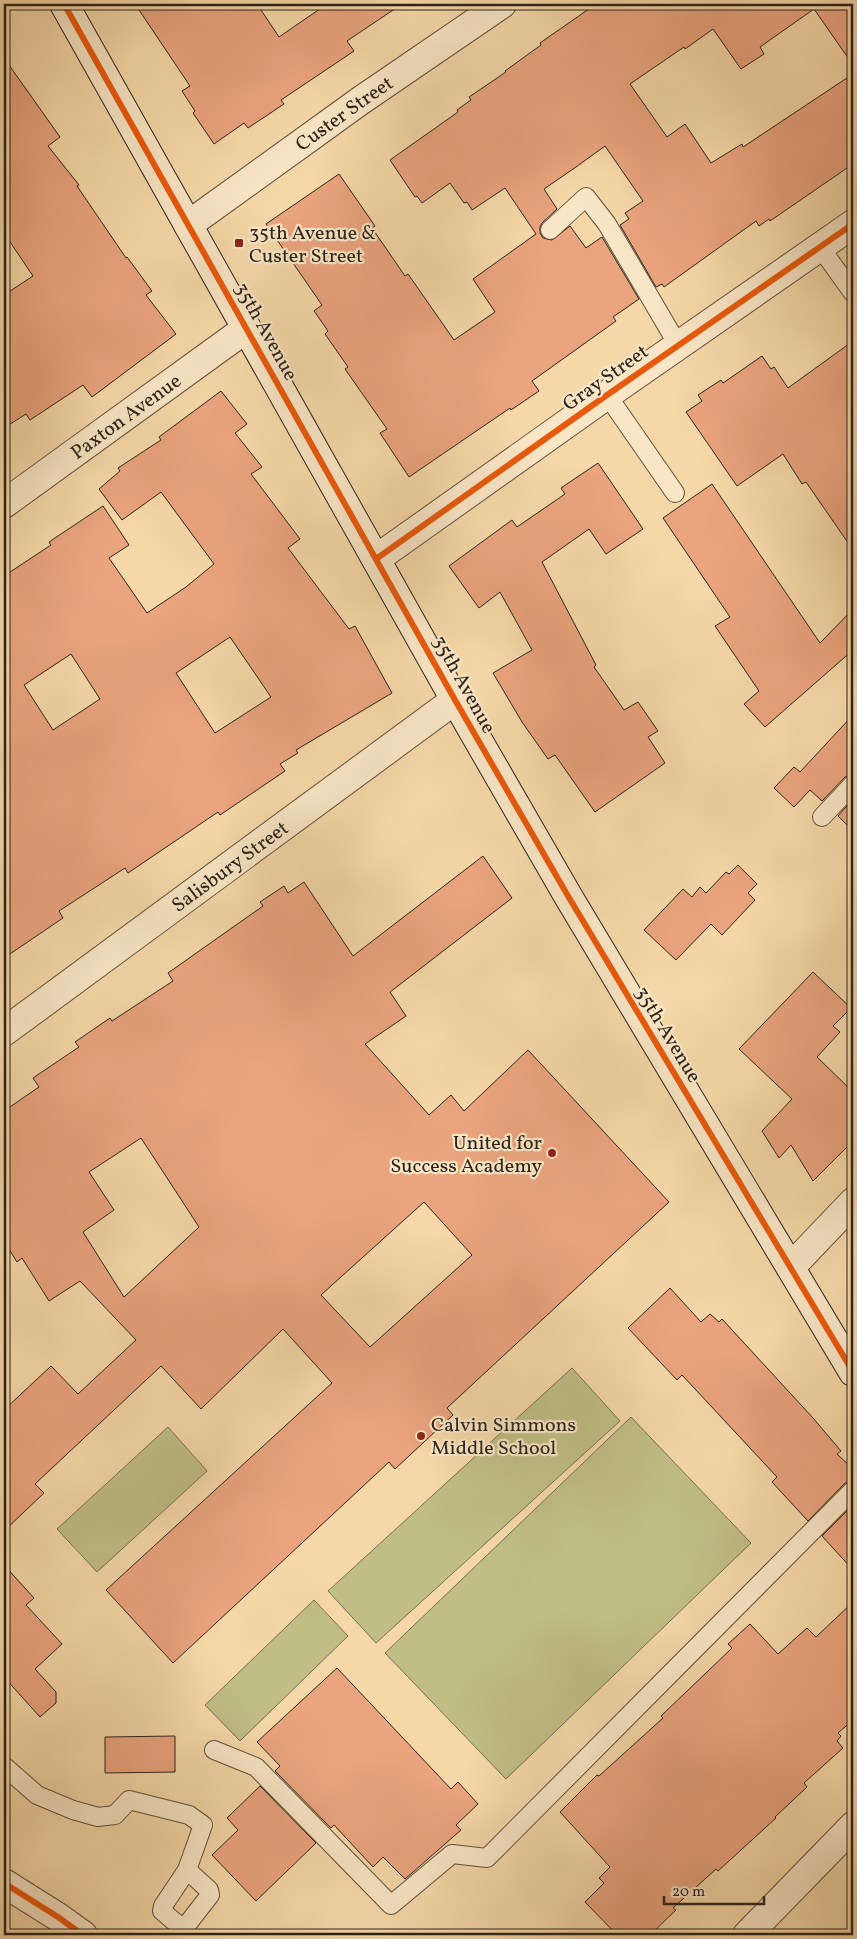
<svg xmlns="http://www.w3.org/2000/svg" width="857" height="1939" font-family="Vollkorn,serif">
<style>
.green{fill:#c0be85;stroke:#76704f}
.building{fill:#eaa47e;stroke:#2b2319;fill-rule:evenodd}
.lines{fill:none;stroke-linecap:round;stroke-linejoin:round}
.service-casing{stroke:#5e503d;stroke-width:20}
.minor-casing{stroke:#5e503d;stroke-width:30}
.secondary-casing{stroke:#2b2319;stroke-width:30}
.service{stroke:#f9e6c6;stroke-width:18}
.minor{stroke:#f9e6c6;stroke-width:28}
.secondary{stroke:#f9e6c6;stroke-width:28}
.cycleway-casing{stroke:#f9e6c6;stroke-width:9}
.cycleway{stroke:#e8590c;stroke-width:6}
.poi-dot{fill:#8f2418;stroke:#f9e6c6;stroke-width:2}
.labels{text-anchor:middle;stroke-width:4.5;stroke-linejoin:round;paint-order:stroke}
.street-label{font-size:20px;fill:#2b2319;stroke:#f9e6c6}
.poi-label{font-size:20px;fill:#2b2319;stroke:#f9e6c6;text-anchor:start}
</style>
<rect width="100%" height="100%" fill="#f6d8a8"/>
<filter id="stains"><feTurbulence type="fractalNoise" baseFrequency=".004" numOctaves="4"/><feColorMatrix values="0 0 0 0 .2 0 0 0 0 .09 0 0 0 0 .02 0 0 0 .5 -.17"/></filter>
<radialGradient id="worn" r=".72"><stop offset=".6" stop-color="#630" stop-opacity="0"/><stop offset="1" stop-color="#630" stop-opacity=".3"/></radialGradient>
<g class="green">
<path d="M572 1368 620 1421 376 1643 328 1591Z"/>
<path d="M631 1417 751 1543 506 1779 385 1653Z"/>
<path d="M168 1427 207 1471 97 1572 57 1529Z"/>
<path d="M314 1600 348 1636 240 1741 205 1705Z"/>
</g>
<g class="building">
<path d="M135 4H257L279 37 327 4H402L347 41 354 51 281 100 284 104 248 128 244 123 214 144 193 113 195 111 182 91 190 86Z"/>
<path d="M596 4H853V65L814 9 760 47 764 54 741 69 713 29 685 49 684 47 630 84 667 137 685 124 711 163 742 144 743 147 853 74V164L770 221 769 219 759 226 756 221 664 287 662 284 656 287 620 225 629 219 625 213 643 201 605 146 576 167 544 189 557 209 542 223 540 227V233L543 238 552 240 570 226 586 248 602 237 639 299 613 317 616 321 532 381 539 391 511 410 510 408 409 477 380 433 387 429 345 369 348 367 325 334 328 331 314 311 322 305 266 224 339 174 375 226 372 228 405 276 408 274 454 340 495 312 473 279 536 234 505 188 472 210 467 202 464 203 450 183 422 203 417 196 415 197 390 160 458 112 457 110 471 100 469 97 506 72 505 71 541 45 540 43Z"/>
<path d="M4 58 60 137 48 146 79 185 77 186 126 258 127 257 152 291 146 295 176 334 92 397 83 385 30 420 26 414 4 428V295L33 276 4 233Z"/>
<path d="M853 341V550L806 482 802 484 783 454 737 486 686 412 702 401 698 395 721 380 723 383 762 356 771 369 774 367 788 388Z"/>
<path d="M221 391 247 424 235 433 262 467 251 474 300 539 288 548 349 629 355 626 392 693 296 750 298 753 280 764 285 771 220 815 218 812 128 873 125 868 59 911 63 918 4 958V576L51 545 49 542 103 506 129 545 109 558 147 613 186 587 214 564 161 492 122 520 99 489 120 471 118 468 161 440 159 437ZM230 637 271 697 215 733 176 673ZM71 654 100 699 53 730 24 685Z"/>
<path d="M598 463 643 529 606 554 589 529 542 562 596 665 594 667 624 710 638 702 658 731 648 737 665 763 595 812 555 755 548 759 522 722 493 673 532 650 500 592 479 608 449 566 512 520 517 527 565 494 561 488Z"/>
<path d="M712 484 820 643 853 609V650L765 727 744 704 759 691 715 626 730 617 663 518Z"/>
<path d="M853 715V774L845 777 822 801 810 790 794 807 774 788 794 767 800 772Z"/>
<path d="M853 799V831L838 816Z"/>
<path d="M483 856 512 898 390 992 406 1016 365 1044 429 1115 451 1095 464 1111 528 1050 669 1202 447 1408 453 1415 395 1469 389 1462 173 1663 106 1590 332 1383 283 1329 201 1409 161 1366 35 1484 44 1493 4 1531V1410L51 1366 78 1394 136 1340 80 1281 49 1301 22 1258 17 1262 4 1241V1111L39 1087 33 1078 79 1047 75 1042 110 1018 112 1021 173 981 168 973 263 906 260 902 284 886 288 893 304 882 353 956ZM141 1138 199 1227 124 1297 83 1232 114 1210 89 1172ZM424 1202 472 1255 370 1347 321 1295Z"/>
<path d="M738 865 757 884 748 893 755 900 722 935 711 924 676 960 644 930 683 889 692 897 700 887 706 893 726 872 729 874Z"/>
<path d="M813 972 851 1008 833 1026 840 1032 817 1057 853 1092V1141L813 1181 791 1145 779 1158 762 1131 792 1099 739 1049Z"/>
<path d="M670 1288 701 1322 710 1314 719 1322 722 1319 813 1418 841 1451 837 1454 853 1469V1480L845 1483 808 1521 772 1482 777 1477 682 1375 677 1380 628 1328Z"/>
<path d="M853 1505V1570L822 1536Z"/>
<path d="M4 1565 34 1598 26 1605 62 1644 35 1669 56 1692V1703L40 1717 4 1677Z"/>
<path d="M853 1602V1720L838 1733 841 1736 837 1741 843 1748 804 1783 807 1787 775 1817 776 1818 718 1871 716 1869 673 1908 676 1910 650 1935H617L585 1902 604 1883 599 1878 610 1867 560 1812 597 1775 599 1776 663 1718 661 1716 732 1648 728 1644 750 1624 778 1654 807 1628 816 1637Z"/>
<path d="M337 1668 451 1789 458 1782 478 1804 456 1825 461 1830 405 1879 383 1857 373 1867 334 1825 331 1828 275 1771 280 1766 257 1742Z"/>
<path d="M175 1736V1772L105 1773V1737Z"/>
<path d="M260 1786 316 1843 256 1901 212 1855 238 1830 227 1818Z"/>
</g>
<g class="lines">
<g class="service-casing">
<g id="service">
<path d="M550 230 586 197 607 224 678 345"/>
<path d="M820 247 853 293"/>
<path d="M607 395 675 493"/>
<path d="M822 817 853 784"/>
<path d="M214 1750 256 1767 391 1905 452 1854 487 1858 853 1490"/>
<path d="M4 1766 37 1795 73 1810 98 1817 115 1815 129 1800 189 1815 203 1825 187 1870 163 1906 162 1911 183 1929"/>
<path d="M179 1935 210 1895 209 1890 187 1870"/>
</g>
</g>
<g class="minor-casing">
<g id="minor">
<path id="s1" d="M188 225 360 101 502 4"/>
<path id="s2" d="M4 504 247 328"/>
<path d="M376 559 607 395 853 224"/>
<path id="s3" d="M4 1032 455 700"/>
<path d="M791 1267 853 1202"/>
<path d="M4 1883 58 1917 83 1935"/>
<path d="M747 1935 853 1826"/>
</g>
</g>
<g class="secondary-casing">
<path id="secondary" d="M64 4 455 700 568 896 853 1372"/>
</g>
<use href="#service" class="service"/>
<use href="#minor" class="minor"/>
<use href="#secondary" class="secondary"/>
<g class="cycleway-casing">
<g id="cycleway">
<path d="M64 4 455 700 568 896 853 1372"/>
<path d="M376 559 607 395 853 224"/>
<path d="M4 1883 58 1917 83 1935"/>
</g>
</g>
<use href="#cycleway" class="cycleway"/>
</g>
<g class="poi-dot">
<rect x="234" y="238" width="10" height="10" rx="2.5"/>
<circle cx="552" cy="1153" r="5"/>
<circle cx="421" cy="1436" r="5"/>
</g>
<g class="labels">
<g class="street-label">
<text dy="7" stroke="none"><textPath href="#s1" startOffset="192">Custer Street</textPath></text>
<text transform="translate(267 331) rotate(61)" y="7">35th Avenue</text>
<text transform="translate(605 377) rotate(-35)" y="7">Gray Street</text>
<text dy="7" stroke="none"><textPath href="#s2" startOffset="150">Paxton Avenue</textPath></text>
<text transform="translate(465 684) rotate(61)" y="7">35th Avenue</text>
<text dy="7" stroke="none"><textPath href="#s3" startOffset="280">Salisbury Street</textPath></text>
<text transform="translate(669 1034) rotate(59)" y="7">35th Avenue</text>
</g>
<g class="poi-label">
<text x="249" y="239">35th Avenue &amp;<tspan x="249" dy="23">Custer Street</tspan></text>
<text x="542" y="1149" text-anchor="end">United for<tspan x="542" dy="23">Success Academy</tspan></text>
<text x="431" y="1431">Calvin Simmons<tspan x="431" dy="23">Middle School</tspan></text>
</g>
</g>
<rect width="857" height="1939" fill="none" stroke="#f6d8a8" stroke-width="20"/>
<rect x="5" y="5" width="847" height="1929" fill="none" stroke="#2b2319" stroke-width="2.5"/>
<rect x="10" y="10" width="837" height="1919" fill="none" stroke="#2b2319"/>
<path d="M664 1896v8h100v-8" fill="none" stroke="#2b2319" stroke-width="2.5"/>
<text x="672" y="1896" font-size="15" fill="#2b2319" stroke="#f9e6c6" stroke-width="4" paint-order="stroke">20 m</text>
<rect width="100%" height="100%" filter="url(#stains)"/>
<rect width="100%" height="100%" fill="url(#worn)"/>
</svg>
